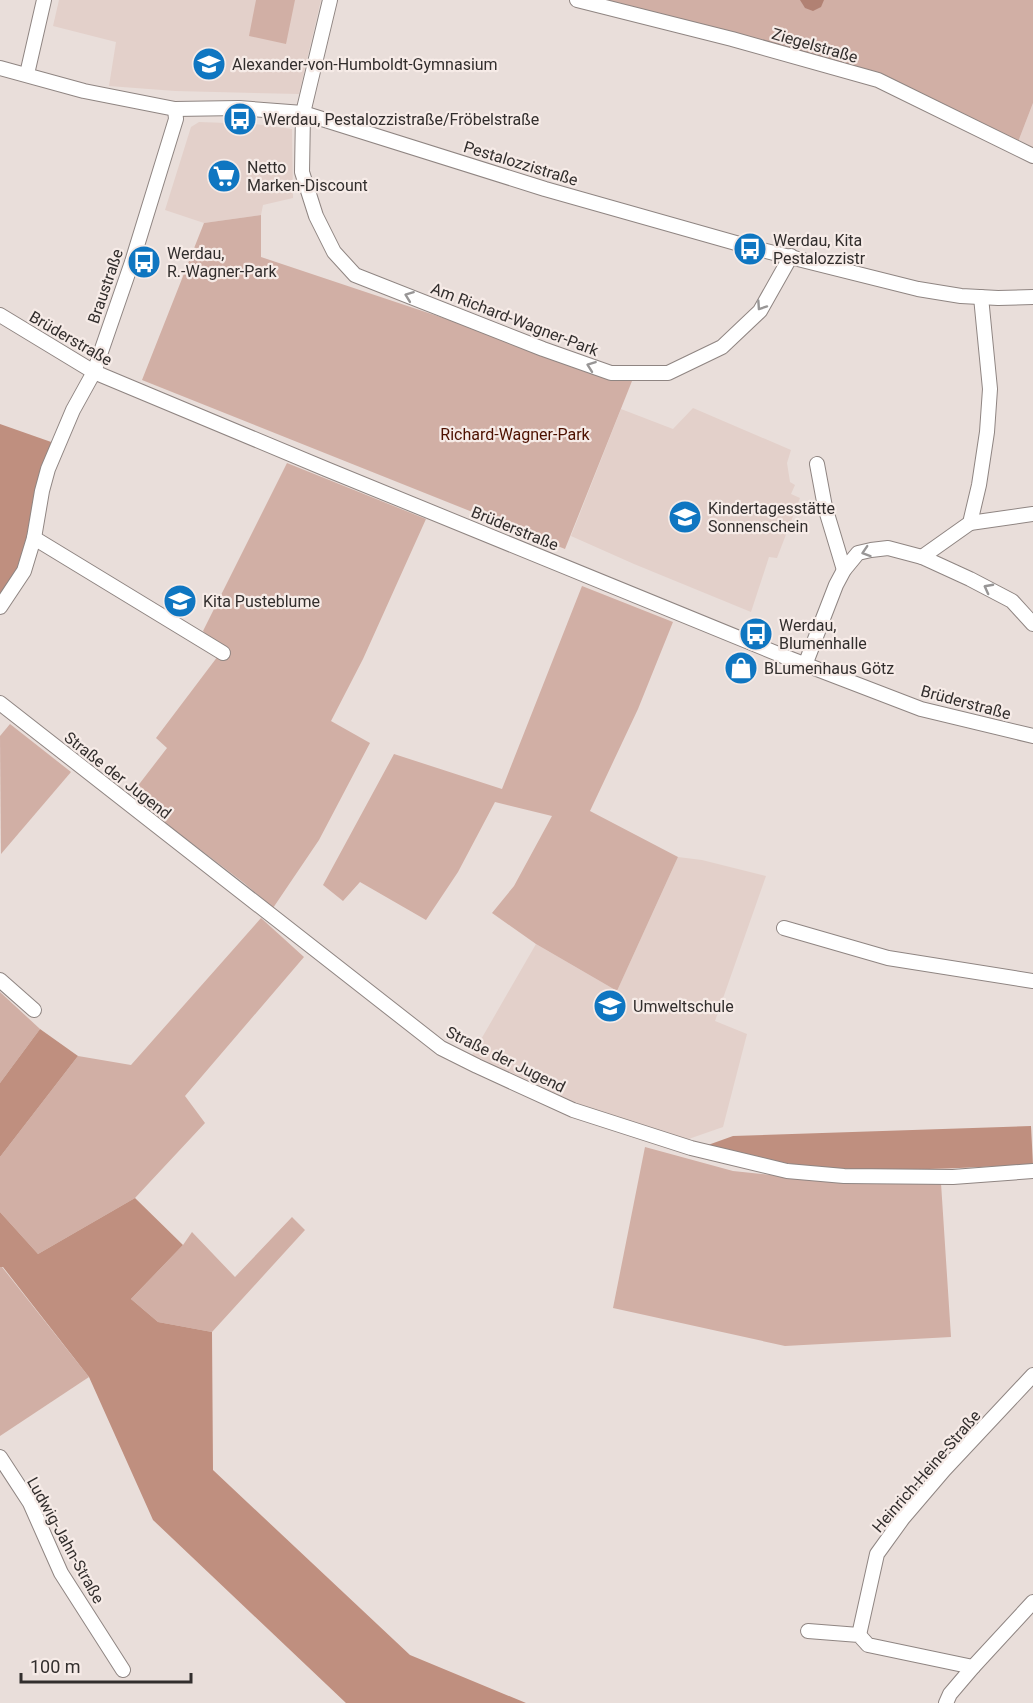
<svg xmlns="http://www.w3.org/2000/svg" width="1033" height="1703" font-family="Roboto,sans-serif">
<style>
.built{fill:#e3d0ca}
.green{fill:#d1afa5}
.forest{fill:#bf8f7f}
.water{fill:#b18173}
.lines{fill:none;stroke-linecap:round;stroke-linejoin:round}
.street-casing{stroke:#8f8582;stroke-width:16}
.street{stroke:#fff;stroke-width:14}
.oneway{stroke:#989696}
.labels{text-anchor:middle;stroke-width:4.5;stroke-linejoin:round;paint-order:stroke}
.street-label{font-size:16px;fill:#322e2d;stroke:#f6ebe7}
.poi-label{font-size:16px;fill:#322e2d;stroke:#f6ebe7;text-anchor:start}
.park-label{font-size:16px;fill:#4d1100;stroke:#f6ebe7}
</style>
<rect width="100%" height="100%" fill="#e9deda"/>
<g class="built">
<path d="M59 0H321L299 94 175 91 109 86 116 42 53 26Z"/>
<path d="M1033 103V149L1018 142Z"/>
<path d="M199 122 255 124 292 129 293 198 263 205 261 215 204 223 165 210 191 127Z"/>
<path d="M693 408 791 450 787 463 790 482 795 485 791 494 800 498 777 558 769 557 751 612 634 564 571 536 621 409 673 429Z"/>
<path d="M678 857 702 860 766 876 715 1021 747 1034 723 1127 680 1142 581 1106 472 1055 536 944 617 991Z"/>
</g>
<g class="green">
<path d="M256 0H295L286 44 249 36Z"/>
<path d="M601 0H1033V103L1018 142 878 74Z"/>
<path d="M261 215V257L632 381 565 549 142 380 204 223Z"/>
<path d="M287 463 426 519 363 659 331 721 370 743 319 840 273 908 244 883 130 796 167 748 156 738 221 652 203 631Z"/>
<path d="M582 586 673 622 638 709 590 811 678 857 617 991 536 944 492 913 514 886 552 816 495 802 458 872 426 920 360 882 343 901 323 885 394 754 502 789Z"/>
<path d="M10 724 71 772 1 854 0 736Z"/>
<path d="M261 918 304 957 185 1096 205 1123 135 1198 38 1254 0 1212V1157L78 1056 131 1065Z"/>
<path d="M0 992 40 1029 0 1083Z"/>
<path d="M645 1147 733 1171 836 1182 941 1183 951 1337 785 1346 613 1308Z"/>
<path d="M292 1217 305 1230 212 1332 158 1322 131 1299 183 1245 192 1232 235 1277Z"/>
<path d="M0 1267H2L89 1377 0 1436Z"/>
</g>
<g class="forest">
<path d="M0 424 54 443 34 538 0 607Z"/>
<path d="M40 1029 78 1056 0 1157V1083Z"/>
<path d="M1031 1126 1033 1165C942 1168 847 1177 757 1158 740 1154 724 1151 708 1145L733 1136Z"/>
<path d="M135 1198 183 1245 131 1299 158 1322 212 1332 213 1470 410 1655 526 1703H346L153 1520 89 1377 3 1267H0V1212L38 1254Z"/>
</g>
<path class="water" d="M800 0H824L821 7 813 11 805 8Z"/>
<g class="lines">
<g class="street-casing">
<g id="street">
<path d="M330 0 303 113 302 172 316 216 334 252 355 275 543 349 611 373H668L722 347 760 311 791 256"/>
<path d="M577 0 732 39 878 80 1033 156"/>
<path d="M0 68 84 91 175 109 239 108 303 113 545 189 750 247 918 289 961 296 998 298 1033 297"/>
<path d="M27 74 44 0"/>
<path d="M0 315 94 372 326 469 783 656 921 709 1033 736"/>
<path d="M817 464 825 507 844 570"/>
<path d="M970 523 1033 514"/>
<path d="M34 538 223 653"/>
<path d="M922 557 970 523 979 485 987 432 990 389 981 297"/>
<path d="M0 607 24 571 34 538 42 491 48 469 73 410 94 372 132 262 176 119 175 109"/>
<path d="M805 665 836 585 844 570 858 553 871 550 888 548 922 557 970 579 1012 601 1033 624"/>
<path d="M0 703 441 1048 477 1066 573 1110 691 1148 787 1171 844 1176 953 1177 1033 1171"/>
<path d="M784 928 888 958 1033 981"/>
<path d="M0 980 34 1010"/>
<path d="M0 1457 30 1503 61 1573 123 1670"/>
<path d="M808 1631 859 1635 868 1645 973 1667"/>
<path d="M859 1635 877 1554 903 1518 944 1470 1033 1375"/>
<path d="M946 1703 950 1694 973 1667 1033 1602"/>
</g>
</g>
<use href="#street" class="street"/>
</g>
<defs><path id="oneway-chevron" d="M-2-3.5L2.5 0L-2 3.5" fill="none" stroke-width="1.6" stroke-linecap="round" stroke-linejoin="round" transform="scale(1.5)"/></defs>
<g class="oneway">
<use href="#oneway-chevron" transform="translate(409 296) rotate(-159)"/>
<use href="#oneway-chevron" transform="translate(761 306) rotate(124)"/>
<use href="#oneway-chevron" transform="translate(591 366) rotate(-160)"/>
<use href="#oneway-chevron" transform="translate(866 552) rotate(162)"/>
<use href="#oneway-chevron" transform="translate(988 588) rotate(-152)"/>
</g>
<defs>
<g id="school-disc" transform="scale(1.725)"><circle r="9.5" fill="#0f76c1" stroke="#f6ebe7"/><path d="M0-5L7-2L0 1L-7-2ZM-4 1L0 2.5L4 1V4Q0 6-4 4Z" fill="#fff"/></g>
<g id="bus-disc" transform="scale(1.725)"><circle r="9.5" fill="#0f76c1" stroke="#f6ebe7"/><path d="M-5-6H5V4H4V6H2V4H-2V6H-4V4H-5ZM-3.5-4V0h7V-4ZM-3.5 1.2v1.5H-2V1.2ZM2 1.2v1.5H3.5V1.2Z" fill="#fff"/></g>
<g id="supermarket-disc" transform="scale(1.725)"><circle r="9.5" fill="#0f76c1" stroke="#f6ebe7"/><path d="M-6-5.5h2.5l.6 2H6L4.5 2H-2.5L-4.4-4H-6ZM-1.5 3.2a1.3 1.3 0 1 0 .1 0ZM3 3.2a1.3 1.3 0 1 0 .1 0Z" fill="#fff"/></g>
<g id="shop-disc" transform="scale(1.725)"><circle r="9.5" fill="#0f76c1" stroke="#f6ebe7"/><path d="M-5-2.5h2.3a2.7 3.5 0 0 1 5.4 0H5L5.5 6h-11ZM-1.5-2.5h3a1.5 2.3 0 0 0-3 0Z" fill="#fff"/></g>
</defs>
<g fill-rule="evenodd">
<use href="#school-disc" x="209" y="64"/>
<use href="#bus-disc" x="240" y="119"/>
<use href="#supermarket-disc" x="224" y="176"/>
<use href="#bus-disc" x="750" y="249"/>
<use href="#bus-disc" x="144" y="262"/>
<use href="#school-disc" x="685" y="517"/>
<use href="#school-disc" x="180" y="601"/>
<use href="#bus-disc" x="756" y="634"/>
<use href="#shop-disc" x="741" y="668"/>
<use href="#school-disc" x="610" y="1006"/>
</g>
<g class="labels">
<g class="street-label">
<text transform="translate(815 45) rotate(16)" y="6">Ziegelstraße</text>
<text transform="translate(521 163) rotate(17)" y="6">Pestalozzistraße</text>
<text transform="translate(105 286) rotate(-71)" y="6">Braustraße</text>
<text transform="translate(515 319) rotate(21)" y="6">Am Richard-Wagner-Park</text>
<text transform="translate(71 338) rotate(30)" y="6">Brüderstraße</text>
<text transform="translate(515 528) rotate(22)" y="6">Brüderstraße</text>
<text transform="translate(966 702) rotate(15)" y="6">Brüderstraße</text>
<text transform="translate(118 775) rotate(38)" y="6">Straße der Jugend</text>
<text transform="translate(506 1059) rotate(26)" y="6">Straße der Jugend</text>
<text transform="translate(926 1471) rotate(-49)" y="6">Heinrich-Heine-Straße</text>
<text transform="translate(66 1540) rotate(61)" y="6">Ludwig-Jahn-Straße</text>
</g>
<g class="poi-label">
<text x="232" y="70">Alexander-von-Humboldt-Gymnasium</text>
<text x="263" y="125">Werdau, Pestalozzistraße/Fröbelstraße</text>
<text x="247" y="173">Netto<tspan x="247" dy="18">Marken-Discount</tspan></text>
<text x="773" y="246">Werdau, Kita<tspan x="773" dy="18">Pestalozzistr</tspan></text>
<text x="167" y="259">Werdau,<tspan x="167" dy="18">R.-Wagner-Park</tspan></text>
<text x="708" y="514">Kindertagesstätte<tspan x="708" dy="18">Sonnenschein</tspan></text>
<text x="203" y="607">Kita Pusteblume</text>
<text x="779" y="631">Werdau,<tspan x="779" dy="18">Blumenhalle</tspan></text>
<text x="764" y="674">BLumenhaus Götz</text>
<text x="633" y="1012">Umweltschule</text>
</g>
<g class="park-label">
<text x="515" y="440">Richard-Wagner-Park</text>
</g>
</g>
<path d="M21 1673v9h170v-9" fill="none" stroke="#322e2d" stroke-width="3"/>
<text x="30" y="1673" font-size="18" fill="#322e2d" stroke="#f6ebe7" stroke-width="4.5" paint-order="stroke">100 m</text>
</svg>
